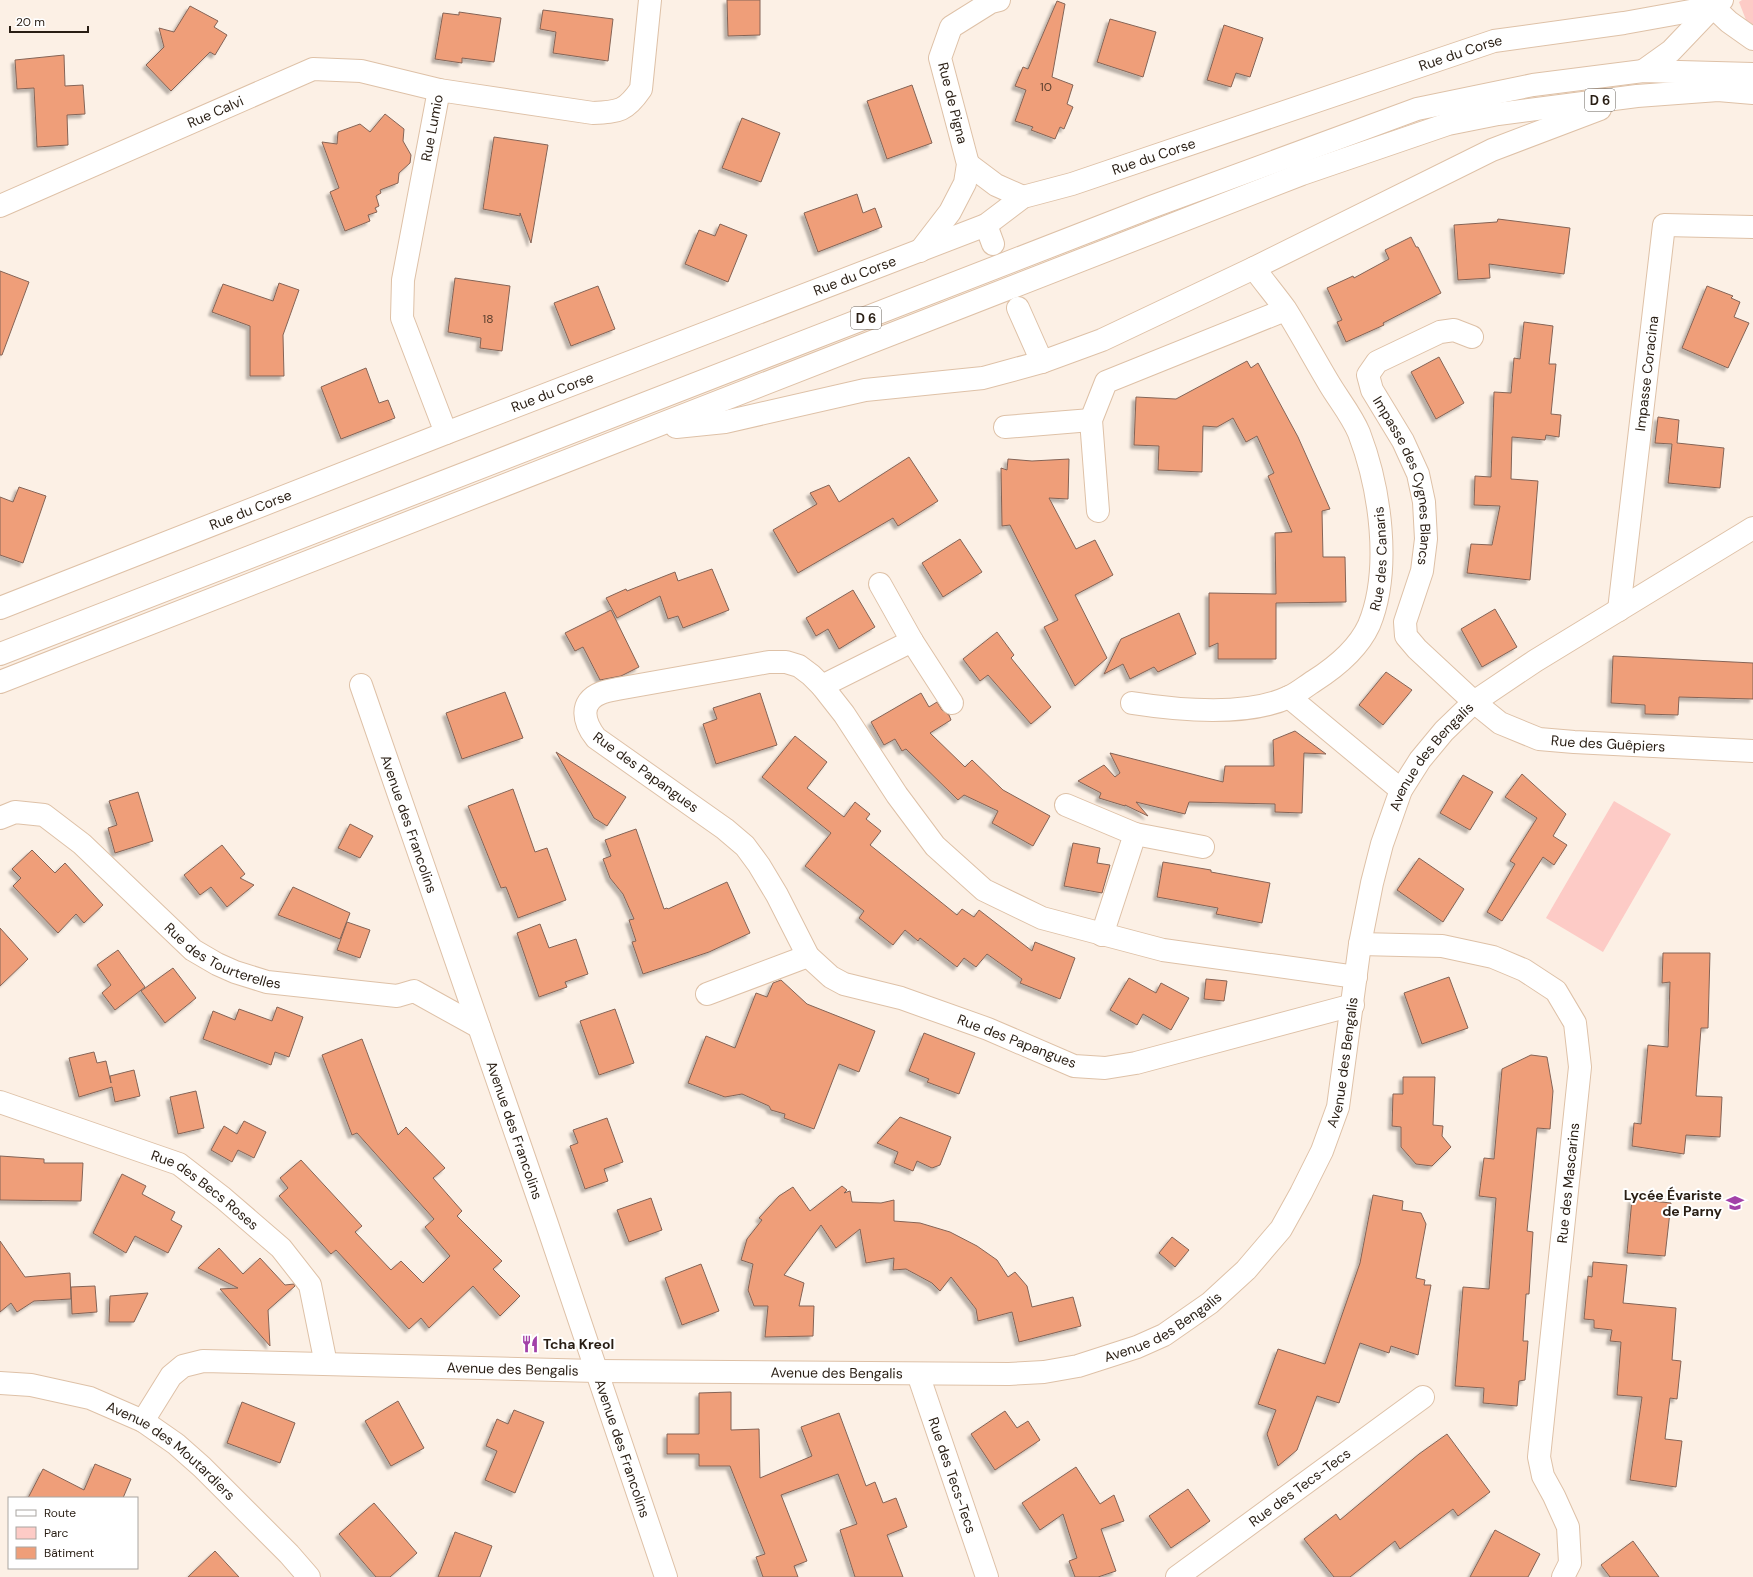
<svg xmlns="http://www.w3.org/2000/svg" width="1753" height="1577" font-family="'DM Sans',sans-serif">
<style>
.green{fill:#fdcbc6}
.building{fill:#ef9e79;stroke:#856456;filter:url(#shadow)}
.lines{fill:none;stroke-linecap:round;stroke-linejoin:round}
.minor-casing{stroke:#dec1a7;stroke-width:24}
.tertiary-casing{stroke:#dec1a7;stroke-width:24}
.primary-casing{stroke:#dec1a7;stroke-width:24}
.minor{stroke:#fff;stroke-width:22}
.tertiary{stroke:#fff;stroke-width:22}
.primary{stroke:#fff;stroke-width:22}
.labels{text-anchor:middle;stroke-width:4;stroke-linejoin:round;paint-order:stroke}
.number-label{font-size:12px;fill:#5a3e2d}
.shield{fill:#fff;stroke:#69625a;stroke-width:1}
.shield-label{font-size:13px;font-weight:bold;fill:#291e14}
.street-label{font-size:14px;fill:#291e14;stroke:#fff}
.poi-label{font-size:14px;font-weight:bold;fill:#291e14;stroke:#fff;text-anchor:end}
</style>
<defs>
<filter id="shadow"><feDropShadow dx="-3.5" dy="3.5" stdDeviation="1" flood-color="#0004"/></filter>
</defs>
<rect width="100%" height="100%" fill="#fcf0e5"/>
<g class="green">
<path d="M1742 0H1753V38L1739 2Z"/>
<path d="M1614 801 1671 834 1603 952 1546 918Z"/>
</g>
<g class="building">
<path d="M727 0H760V35L728 36Z"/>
<path d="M1057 1 1065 4 1052 77 1073 85 1067 104 1073 107 1064 129 1060 127 1055 139 1031 130 1033 127 1015 121 1026 90 1015 86 1023 67 1028 69Z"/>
<path d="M190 6 218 21 214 27 227 35 215 55 210 52 171 91 146 65 164 47 159 28 174 32Z"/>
<path d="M543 10 613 19 608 61 553 53 556 32 540 29Z"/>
<path d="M459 12 501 18 494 62 462 58V63L435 59 443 13 459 15Z"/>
<path d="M1110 19 1156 32 1143 77 1097 62Z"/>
<path d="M1224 25 1263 38 1250 77 1236 73 1231 87 1207 80Z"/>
<path d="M64 55 65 86 83 85 85 114 67 115 68 145 37 147 34 88 17 89 15 60Z"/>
<path d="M912 85 932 143 887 159 867 101Z"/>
<path d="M385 114 404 129 403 141 411 155 410 163 399 173 398 183 380 190 381 193 376 196 379 206 375 208 377 212 368 215 370 221 345 231 330 192 339 188 322 142 337 144 338 132 360 124 370 132Z"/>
<path d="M742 118 780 133 761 182 722 168Z"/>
<path d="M494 137 548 145 531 243 520 213V216L483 209Z"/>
<path d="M857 194 863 213 875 208 882 227 818 252 804 213Z"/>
<path d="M1498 219 1570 228 1564 274 1489 264 1490 278 1458 280 1454 225 1497 222Z"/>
<path d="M720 224 747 235 728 282 685 264 699 230 715 236Z"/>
<path d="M1411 237 1416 247H1418L1441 293 1383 323 1384 325 1346 342 1337 322 1342 320 1327 288 1353 276 1354 278 1389 259 1385 250Z"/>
<path d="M0 271 29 282 2 355H0Z"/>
<path d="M455 278 510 286 502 351 480 348 481 338 448 332Z"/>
<path d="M279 283 299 290 283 335 284 376H250V326L212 312 223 284 273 301Z"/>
<path d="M598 286 615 329 571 346 554 303Z"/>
<path d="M1707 286 1733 296 1731 298 1740 302 1734 317 1749 323 1728 368 1682 348Z"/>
<path d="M1524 322 1553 326 1549 364H1556L1551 414 1561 415 1559 437 1546 435 1545 440 1512 437 1511 479 1538 481 1530 580 1467 573 1471 544 1492 545 1500 506 1474 505 1475 476 1491 477 1494 392 1511 393 1514 358 1520 359Z"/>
<path d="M1439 357 1464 403 1436 419 1411 372Z"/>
<path d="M1247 361 1251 368 1258 363 1298 437 1330 509 1322 511 1323 557H1345L1346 602 1276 603V659H1218V643L1209 647V593L1276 594 1275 533 1292 532 1268 476 1274 473 1257 436 1246 442 1233 418 1217 427 1203 426 1202 472 1158 470 1159 446 1134 445 1136 397 1176 399Z"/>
<path d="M366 368 379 403 388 400 395 418 341 439 321 387Z"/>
<path d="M1658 417 1679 420 1677 443 1724 448 1720 488 1668 483 1672 444 1655 443Z"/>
<path d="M909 457 938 501 898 526 893 518 798 573 773 530 817 504 810 493 829 485 839 502Z"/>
<path d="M1008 459 1032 461 1069 459 1068 499 1049 498 1076 549 1095 540 1113 575 1075 595 1107 658 1075 686 1044 627 1058 620 1010 525 1002 526 1001 468 1007 470Z"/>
<path d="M19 487 46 496 23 563 0 555V497L13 502Z"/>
<path d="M960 539 982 572 943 597 922 563Z"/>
<path d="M712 569 729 610 683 628 678 616 668 619 660 596 617 618 606 598 626 589 627 591 675 572 678 581Z"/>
<path d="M853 590 875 627 839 649 828 629 816 636 806 618Z"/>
<path d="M1495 609 1517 647 1482 667 1461 629Z"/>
<path d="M611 610 639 667 621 676 600 680 583 647 575 651 565 633Z"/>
<path d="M1179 613 1196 654 1158 672 1154 667 1130 679 1123 664 1104 674 1121 639Z"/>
<path d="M997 632 1014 655 1011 658 1051 707 1031 724 988 675 980 681 963 659Z"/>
<path d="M1613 656 1753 663V699L1679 697 1678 715 1645 714V705L1611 703Z"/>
<path d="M1386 672 1412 690 1383 725 1359 705Z"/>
<path d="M505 692 523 738 462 759 446 713Z"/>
<path d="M760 693 777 745 716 764 703 724 717 719 713 708Z"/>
<path d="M921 693 929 707 937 702 942 710 949 715 951 720 930 733 965 767 972 760 1003 790 1050 816 1033 846 992 823 998 811 964 795 958 800 906 749 902 751 895 739 884 745 871 722Z"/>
<path d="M1295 731 1326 754 1304 753 1302 813 1275 812V804L1189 802 1185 814 1136 802 1148 816 1125 805V806L1099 798 1101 793 1078 781 1104 765 1115 777 1120 773 1110 753 1223 782 1225 766H1274L1273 740Z"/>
<path d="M795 736 827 762 807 788 844 817 855 802 870 814 866 819 881 831 870 845 957 915 962 909 974 917 979 910 1032 951 1035 942 1075 958 1060 999 1020 983 1022 979 987 954 976 967 964 958 957 967 920 938 918 941 905 930 893 945 859 918 864 911 805 866 831 833 762 777Z"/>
<path d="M556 752 626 797 607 826 594 818Z"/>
<path d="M1522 774 1566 814 1553 836 1567 845 1554 865 1543 857 1502 921 1487 912 1515 864 1510 861 1537 818 1505 797Z"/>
<path d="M1463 775 1493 792 1470 830 1440 813Z"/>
<path d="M513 789 535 852 547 848 566 900 518 918 506 887 501 888 468 806Z"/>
<path d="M138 792 153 841 115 853 108 828 117 825 109 801Z"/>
<path d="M350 824 373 836 360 858 338 848Z"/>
<path d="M636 829 664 909 667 908 668 909 727 882 750 933 709 952 643 974 632 942 636 941 629 920 634 919 623 894 610 878 603 859 611 856 605 840Z"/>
<path d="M1073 843 1100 848 1097 863 1110 865 1102 893 1064 886Z"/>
<path d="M222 845 245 874 240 878 254 885 227 907 211 887 200 895 184 875Z"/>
<path d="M32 850 55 873 65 863 103 905 84 923 76 914 58 933 13 886 21 878 12 869Z"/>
<path d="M1419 858 1464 889 1443 922 1397 890Z"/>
<path d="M1163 862 1211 870V872L1270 883 1262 923 1216 914 1218 908 1157 897Z"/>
<path d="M293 887 350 913 340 939 278 915Z"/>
<path d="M347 922 370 930 360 958 337 950Z"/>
<path d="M540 924 549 948 576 939 588 974 565 982 567 987 539 997 517 933Z"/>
<path d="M0 928 28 959 0 986Z"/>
<path d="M118 950 145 987 115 1010 102 993 111 985 97 965Z"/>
<path d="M1663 953H1710L1708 1028H1701L1696 1096 1722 1097 1720 1137 1686 1135 1684 1154 1632 1146 1634 1123 1641 1124 1648 1045 1668 1047 1670 982 1662 983Z"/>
<path d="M173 968 196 998 165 1023 141 991Z"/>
<path d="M1449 977 1468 1028 1422 1044 1404 993Z"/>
<path d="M1129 978 1156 993 1161 983 1189 998 1171 1030 1143 1014 1137 1025 1110 1010Z"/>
<path d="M1206 979 1227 981 1224 1001 1204 999Z"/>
<path d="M781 980 807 1004 875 1031 859 1072 839 1064 814 1129 784 1118 785 1114 771 1110 769 1106 742 1094 725 1097 688 1083 706 1036 735 1048 756 993 767 997 773 983Z"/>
<path d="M277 1007 303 1017 289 1057 275 1052 271 1065 203 1039 213 1011 235 1020 239 1009 272 1021Z"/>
<path d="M615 1009 634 1063 599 1075 580 1021Z"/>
<path d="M924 1033 975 1053 959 1094 927 1082 929 1079 909 1071Z"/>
<path d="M362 1039 398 1135 406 1127 445 1168 433 1178 462 1211 457 1216 502 1261 493 1269 520 1296 500 1316 473 1286 429 1328 421 1318 409 1329 336 1250 331 1254 279 1196 288 1188 280 1178 301 1160 362 1226 355 1232 391 1270 401 1261 423 1283 450 1256 425 1227 434 1219 357 1133 352 1135 322 1055Z"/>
<path d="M94 1052 97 1063 106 1061 111 1083 110 1076 134 1070 140 1096 115 1102 112 1087 79 1097 69 1058Z"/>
<path d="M1531 1055 1547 1057 1553 1091 1550 1129 1537 1128 1531 1191 1527 1231 1533 1232 1529 1294H1526L1523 1341H1528L1525 1380 1519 1381 1517 1406 1483 1403 1484 1388 1455 1386 1463 1287 1489 1289 1496 1198 1479 1196 1484 1158 1494 1159 1502 1069Z"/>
<path d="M1403 1077H1435L1433 1125 1443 1126 1442 1136 1451 1147 1432 1166 1416 1164 1401 1147V1127L1392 1126 1393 1094H1403Z"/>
<path d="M196 1091 204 1128 178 1134 170 1097Z"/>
<path d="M900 1117 951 1137 940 1165 932 1168 917 1161 913 1171 894 1163 898 1152 877 1143Z"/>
<path d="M607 1118 623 1162 604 1169 608 1181 585 1189 570 1146 578 1143 573 1130Z"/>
<path d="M244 1121 266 1132 254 1158 238 1150 232 1162 211 1150 224 1126 237 1134Z"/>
<path d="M0 1156 44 1159V1163H83L81 1201 0 1200Z"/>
<path d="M122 1174 146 1186 142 1194 175 1212 171 1220 182 1226 168 1253 135 1236 126 1253 93 1233Z"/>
<path d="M842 1186 847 1190 844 1193 850 1191 852 1202 881 1203 894 1200V1221L920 1223 950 1232 977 1246 997 1260 1008 1277 1015 1272 1027 1286 1032 1307 1073 1297 1081 1326 1019 1342 1012 1312 978 1321 976 1309 951 1277 940 1291 932 1283 906 1269 893 1270 894 1258 866 1263 860 1229 836 1248 821 1225 784 1275 804 1283 799 1306H814L813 1336 765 1337 768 1306H754L748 1290 753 1264 741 1260 747 1239 762 1220 759 1218 779 1196 793 1187 810 1211Z"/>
<path d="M1373 1195 1403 1201 1402 1210 1421 1213 1426 1224 1416 1278 1425 1280 1424 1285H1431L1418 1355 1391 1346 1389 1353 1360 1343 1339 1403 1317 1396 1297 1450 1278 1466 1267 1434 1276 1410 1258 1404 1278 1349 1325 1364 1360 1263Z"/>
<path d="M651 1198 662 1230 629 1242 617 1210Z"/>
<path d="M1632 1199 1671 1203 1665 1256 1627 1253Z"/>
<path d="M1172 1237 1189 1250 1175 1267 1159 1253Z"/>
<path d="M0 1241 25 1277 70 1273 71 1299 34 1301 17 1312 11 1303 0 1312Z"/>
<path d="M219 1248 243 1274 260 1258 285 1285 294 1284 295 1286 268 1310 270 1346 220 1289 238 1288 198 1268Z"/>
<path d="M1593 1262 1627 1265 1623 1303 1676 1308 1672 1360 1681 1361 1677 1399 1670 1398 1665 1439 1682 1441 1676 1487 1630 1480 1642 1397 1617 1395 1621 1342 1610 1341 1612 1330 1594 1328V1320L1584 1319 1588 1276 1592 1277Z"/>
<path d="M701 1264 719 1311 682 1325 665 1278Z"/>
<path d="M95 1286 97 1312 72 1314 71 1287Z"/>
<path d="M148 1293 134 1322H109L110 1296Z"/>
<path d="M731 1392V1430L759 1429 760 1478 812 1456 801 1427 839 1413 866 1486 875 1482 883 1503 896 1498 907 1527 887 1535 903 1577H855L840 1530 857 1524 838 1474 781 1495 807 1561 794 1566 798 1577H763L756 1557 765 1554 730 1466H699V1454H667V1434H699V1393Z"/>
<path d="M398 1401 424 1448 391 1466 365 1421Z"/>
<path d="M242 1402 295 1423 280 1463 227 1443Z"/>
<path d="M514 1410 544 1422 515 1493 485 1480 497 1451 486 1446 497 1419 508 1424Z"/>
<path d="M1005 1411 1017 1428 1028 1421 1040 1440 995 1470 971 1434Z"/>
<path d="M1447 1434 1490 1492 1458 1516 1453 1509 1400 1549 1395 1541 1350 1577H1334L1304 1539 1336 1514 1340 1520 1419 1454Z"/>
<path d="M95 1464 131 1479 123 1498H28L43 1469 84 1490Z"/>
<path d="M1076 1467 1100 1504 1114 1495 1124 1521 1101 1529 1116 1571 1098 1577H1075L1069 1561 1077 1558 1063 1514 1040 1530 1022 1503Z"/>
<path d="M1188 1489 1210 1521 1171 1548 1149 1516Z"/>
<path d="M374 1503 417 1553 390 1577H376L339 1534Z"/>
<path d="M1495 1530 1540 1554 1528 1577H1470Z"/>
<path d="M455 1532 492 1546 480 1577H438Z"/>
<path d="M1633 1541 1659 1577H1610L1601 1565Z"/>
<path d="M215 1551 239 1577H188Z"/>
</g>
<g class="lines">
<g class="minor-casing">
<g id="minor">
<path d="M968 164 996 185 1023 197"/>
<path id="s1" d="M0 206 313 69 361 71 439 90"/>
<path d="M986 225 993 244"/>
<path d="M920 251 950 212 965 183 968 164 940 58 951 27 991 2 999 0"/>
<path d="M1018 308 1042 362"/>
<path id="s2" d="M1472 337 1454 330 1440 332 1377 362 1368 375 1372 390 1403 441 1418 474 1424 502 1426 539 1422 571 1405 622 1406 636 1417 649 1474 702 1500 723 1539 739 1574 742 1753 751"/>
<path d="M1005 427 1091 420"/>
<path id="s3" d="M446 433 402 318 403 280 439 90 593 113C619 112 626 111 641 89L650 0"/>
<path d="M1098 511 1091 420 1106 382 1285 310"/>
<path id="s4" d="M0 608 446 433 986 225 1023 197 1072 184 1494 41 1624 23 1713 7 1722 0"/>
<path id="s5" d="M1619 610 1664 225 1753 227"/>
<path d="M912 641 952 703"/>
<path id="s6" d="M361 685 546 1221 666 1577"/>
<path d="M822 686 912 641 880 584"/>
<path d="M1289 697 1401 790"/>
<path id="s7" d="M1132 703C1177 710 1246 717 1289 697 1298 693 1306 686 1314 681 1336 667 1358 649 1369 625 1392 569 1380 488 1359 433 1352 416 1339 400 1330 385 1315 360 1301 334 1286 310 1276 296 1264 282 1254 268"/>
<path d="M1066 805 1135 834 1102 935"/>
<path id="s8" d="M0 818 15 812 44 815 82 844 193 950 217 964 235 972 267 982 397 996 414 991 479 1027"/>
<path d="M1135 834 1203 847"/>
<path d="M1360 944 1442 946 1493 957 1524 970 1556 991 1575 1023 1580 1067 1539 1457 1543 1476 1554 1496 1568 1527 1570 1563 1563 1577"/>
<path d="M707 994 808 956"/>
<path d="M1353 1005 1136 1063 1105 1068 1074 1066 988 1029 901 998 844 984 831 977 808 956 777 895 759 865 745 846 725 829 596 738C584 723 578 702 601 693 606 691 612 690 617 689L769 662H786L799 666 811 675 822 686 844 714 897 795 935 846 984 890 1042 918 1163 950 1356 977"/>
<path id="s9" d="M0 1102 179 1164 223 1198 281 1248 310 1285 326 1364"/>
<path id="s10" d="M918 1374 987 1577"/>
<path id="s11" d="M1177 1577 1423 1397"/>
</g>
</g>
<g class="tertiary-casing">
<g id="tertiary">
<path id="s12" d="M0 1383 31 1385 90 1398 143 1421 176 1444 202 1467 289 1554 309 1577"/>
<path id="s13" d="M143 1421 171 1376 183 1366 203 1361 596 1371 1009 1374 1044 1372 1078 1366 1137 1347 1164 1335 1210 1303 1246 1270 1281 1229 1301 1193 1322 1151 1338 1107 1360 944 1372 883 1382 844 1401 790 1420 760 1444 731 1474 702 1535 661 1753 528"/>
</g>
</g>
<g class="primary-casing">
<g id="primary">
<path d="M1643 71 1671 51 1713 7 1729 22 1753 39"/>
<path d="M676 427 725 422 865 390 983 378 1042 362 1102 340 1254 268 1492 150 1600 109"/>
<path d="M0 654 1151 207 1417 109 1533 85 1643 71 1753 74"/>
<path d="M0 682 1302 174 1448 124 1498 114 1637 96 1718 90 1753 93"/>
</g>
</g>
<use href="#minor" class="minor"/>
<use href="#tertiary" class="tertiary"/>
<use href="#primary" class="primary"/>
</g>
<defs>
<g id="school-bare" transform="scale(1.38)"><path d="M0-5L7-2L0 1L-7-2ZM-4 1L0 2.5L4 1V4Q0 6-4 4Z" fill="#a241a8" stroke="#fff" stroke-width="2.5" paint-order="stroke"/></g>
<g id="restaurant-bare" transform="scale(1.38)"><path d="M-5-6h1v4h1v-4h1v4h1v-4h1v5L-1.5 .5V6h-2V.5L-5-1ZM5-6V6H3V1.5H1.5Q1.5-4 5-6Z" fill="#a241a8" stroke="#fff" stroke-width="2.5" paint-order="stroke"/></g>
</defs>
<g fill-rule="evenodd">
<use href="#school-bare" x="1735" y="1203"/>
<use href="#restaurant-bare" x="530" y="1344"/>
</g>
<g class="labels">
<g class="number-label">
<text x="1046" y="91">10</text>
<text x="488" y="323">18</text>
</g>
<g class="shield">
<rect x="1585" y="89" width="30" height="22" rx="3"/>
<rect x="851" y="307" width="30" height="22" rx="3"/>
</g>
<g class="shield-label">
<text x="1600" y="105">D 6</text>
<text x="866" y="323">D 6</text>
</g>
<g class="street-label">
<text dy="5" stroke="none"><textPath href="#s4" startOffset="1565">Rue du Corse</textPath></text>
<text transform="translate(953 103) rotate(76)" y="5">Rue de Pigna</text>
<text dy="5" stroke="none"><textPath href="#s1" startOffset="235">Rue Calvi</textPath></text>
<text dy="5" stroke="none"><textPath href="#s3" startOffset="316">Rue Lumio</textPath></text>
<text dy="5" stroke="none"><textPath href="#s4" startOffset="1241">Rue du Corse</textPath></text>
<text dy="5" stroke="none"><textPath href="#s4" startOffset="917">Rue du Corse</textPath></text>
<text dy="5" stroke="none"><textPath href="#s5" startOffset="238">Impasse Coracina</textPath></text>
<text dy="5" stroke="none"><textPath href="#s4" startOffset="593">Rue du Corse</textPath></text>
<text dy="5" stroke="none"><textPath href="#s2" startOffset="233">Impasse des Cygnes Blancs</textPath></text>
<text dy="5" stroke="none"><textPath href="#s4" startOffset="269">Rue du Corse</textPath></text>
<text dy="5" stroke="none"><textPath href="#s7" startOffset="336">Rue des Canaris</textPath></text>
<text dy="5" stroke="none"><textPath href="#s2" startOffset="636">Rue des Guêpiers</textPath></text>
<text dy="5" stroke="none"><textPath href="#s13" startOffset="1719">Avenue des Bengalis</textPath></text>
<text transform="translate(646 772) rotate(36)" y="5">Rue des Papangues</text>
<text dy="5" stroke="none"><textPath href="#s6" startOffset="147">Avenue des Francolins</textPath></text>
<text dy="5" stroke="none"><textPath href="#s8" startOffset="276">Rue des Tourterelles</textPath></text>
<text transform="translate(1017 1041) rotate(21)" y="5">Rue des Papangues</text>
<text dy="5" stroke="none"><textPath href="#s13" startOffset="1395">Avenue des Bengalis</textPath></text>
<text dy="5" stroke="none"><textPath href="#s6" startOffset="471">Avenue des Francolins</textPath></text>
<text transform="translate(1568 1183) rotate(-84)" y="5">Rue des Mascarins</text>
<text dy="5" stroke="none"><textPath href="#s9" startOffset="225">Rue des Becs Roses</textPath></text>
<text dy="5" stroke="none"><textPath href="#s13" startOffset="1059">Avenue des Bengalis</textPath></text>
<text dy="5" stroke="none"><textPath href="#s13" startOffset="399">Avenue des Bengalis</textPath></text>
<text dy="5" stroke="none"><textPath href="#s13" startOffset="723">Avenue des Bengalis</textPath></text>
<text dy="5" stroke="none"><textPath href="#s6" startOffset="807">Avenue des Francolins</textPath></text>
<text dy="5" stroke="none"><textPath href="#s12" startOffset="189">Avenue des Moutardiers</textPath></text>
<text dy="5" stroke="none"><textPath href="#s10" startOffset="107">Rue des Tecs-Tecs</textPath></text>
<text dy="5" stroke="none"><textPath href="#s11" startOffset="152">Rue des Tecs-Tecs</textPath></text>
</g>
<g class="poi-label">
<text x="1722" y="1200">Lycée Évariste<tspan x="1722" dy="16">de Parny</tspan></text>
<text x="543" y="1349" text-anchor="start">Tcha Kreol</text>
</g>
</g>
<rect x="8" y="1497" width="130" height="72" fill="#ffffff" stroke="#a9a5a1"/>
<rect x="16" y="1510" width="20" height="6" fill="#ffffff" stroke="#a9a5a1"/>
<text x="44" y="1517" font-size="12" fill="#291e14">Route</text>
<rect x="16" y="1527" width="20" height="12" fill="#fdcbc6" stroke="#a9a5a1"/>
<text x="44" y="1537" font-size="12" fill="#291e14">Parc</text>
<rect x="16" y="1547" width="20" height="12" fill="#ef9e79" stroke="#a9a5a1"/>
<text x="44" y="1557" font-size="12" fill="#291e14">Bâtiment</text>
<path d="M10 26v6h78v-6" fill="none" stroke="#291e14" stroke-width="2"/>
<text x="16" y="26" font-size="12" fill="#291e14" stroke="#ffffff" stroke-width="3" paint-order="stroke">20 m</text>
</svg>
